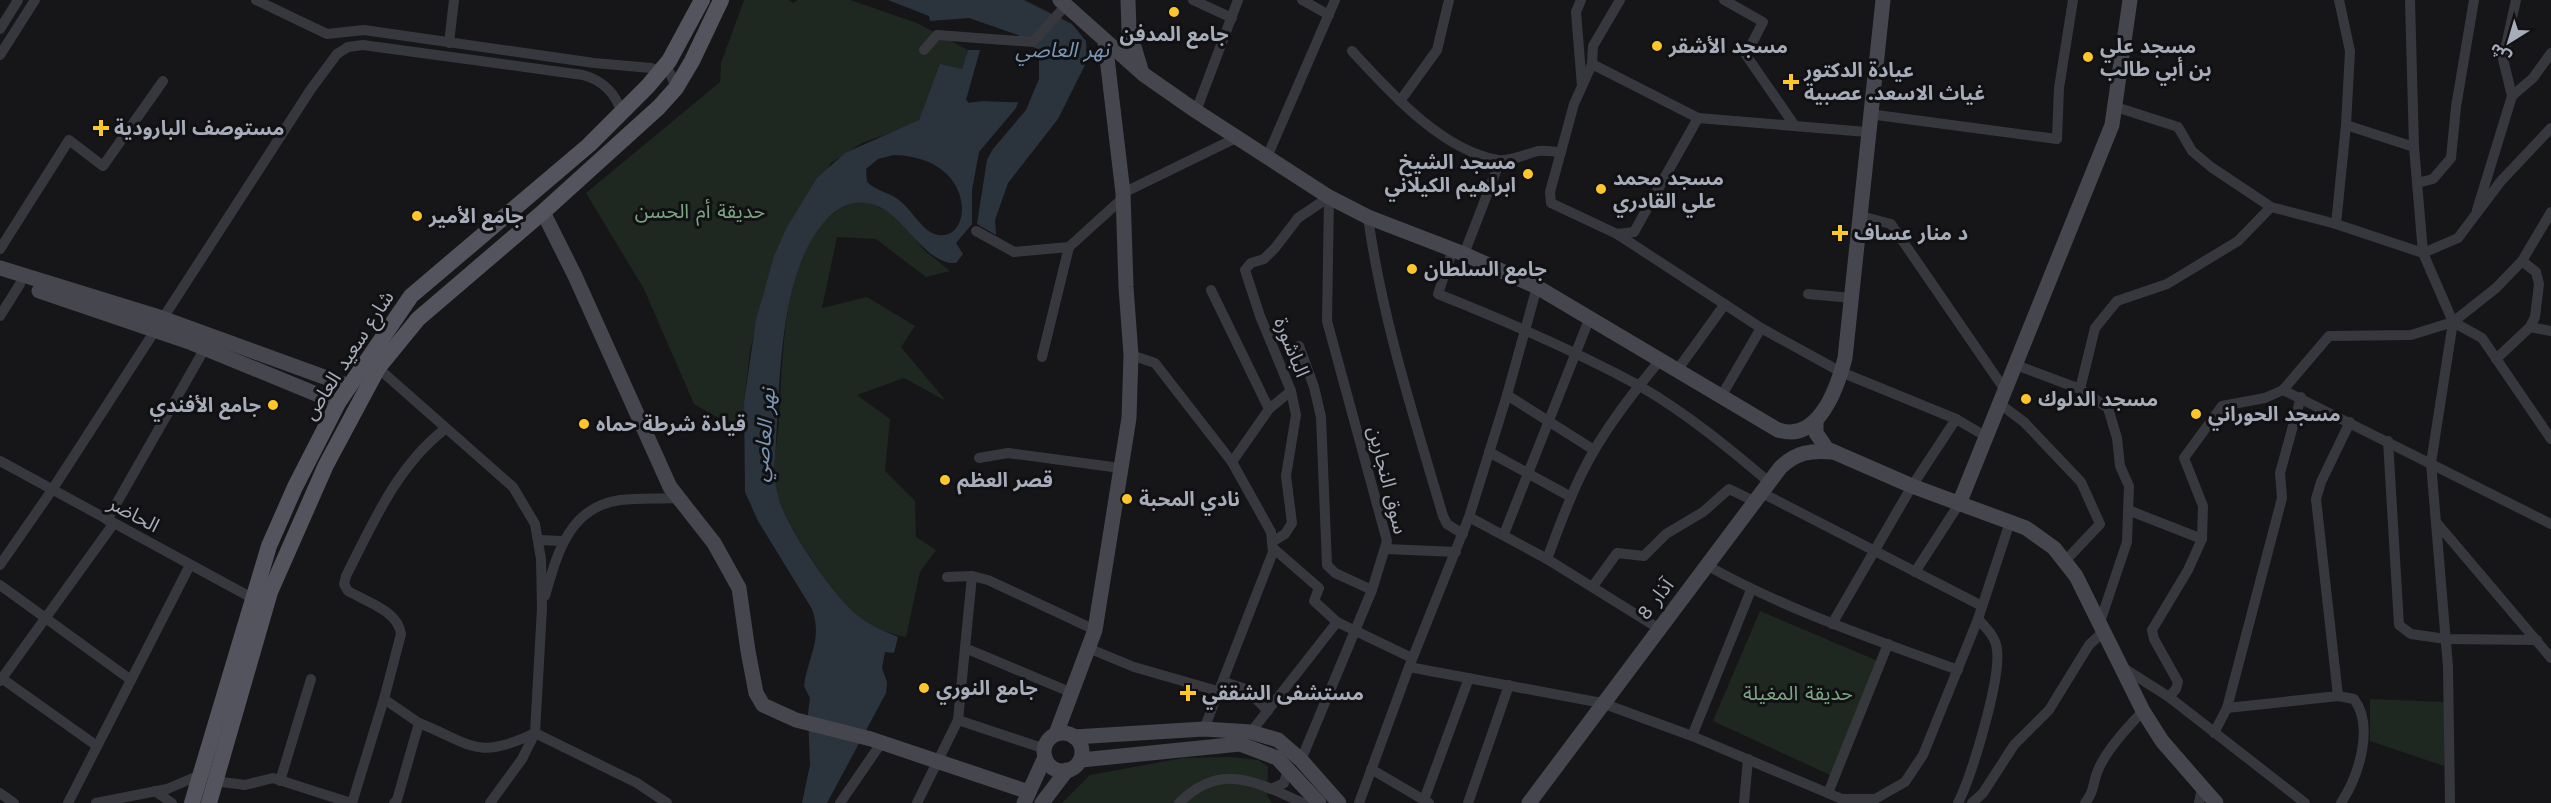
<svg xmlns="http://www.w3.org/2000/svg" width="2551" height="803" font-family="'Work Sans','Noto Sans Arabic',sans-serif">
<style>
.green{fill:#1e2720}
.water{fill:#2b343d;fill-rule:evenodd}
.lines{fill:none;stroke-linecap:round;stroke-linejoin:round}
.minor{stroke:#37383e;stroke-width:10}
.secondary{stroke:#45464e;stroke-width:15}
.primary{stroke:#53545d;stroke-width:16}
.poi-dot{fill:#fdc629;stroke:#111114;stroke-width:2}
.labels{text-anchor:middle;stroke-width:6;stroke-linejoin:round;paint-order:stroke}
.poi-label{font-size:20px;font-weight:bold;fill:#a7acb9;stroke:#111114;text-anchor:start}
.park-label{font-size:20px;fill:#7da583;stroke:#111114}
.street-label{font-size:20px;fill:#a7acb9;stroke:#111114}
.water-label{font-size:21px;font-style:italic;fill:#7c97b6;stroke:#111114}
</style>
<rect width="100%" height="100%" fill="#161619"/>
<g class="green">
<path d="M744 0H789L793 3 798 0H850L917 23 968 50 962 69 926 100 922 116 914 124 862 143 831 163 763 294 750 351 744 402 745 433 694 404 644 289 586 193 720 82 721 63Z"/>
<path d="M855 201 868 202 891 213 902 222 923 249 950 271 926 277 876 239 837 237 822 308 867 297 915 326 901 347 946 401 904 378 857 395 890 419 885 471 915 501 916 537 936 550 920 572 906 637C889 634 871 627 857 615 833 595 782 520 776 490 771 466 778 441 779 417 784 351 780 230 855 201Z"/>
<path d="M1760 611 1878 661 1832 776 1713 721Z"/>
<path d="M2370 699 2444 702V766L2370 741Z"/>
<path d="M1232 757 1258 760 1268 767 1267 796 1272 803H1062L1090 775 1183 758Z"/>
</g>
<g class="water">
<path d="M888 0H1024L1072 24 1086 41 1087 56 1084 67 1058 119 1008 183 995 220 996 235 977 224 987 160 993 149 1026 110 1039 79V60L1033 45 1018 35 969 18 930 21 929 16Z"/>
<path d="M968 50H980L966 100 969 103C985 99 1001 103 1018 102L1016 108 979 152 972 190V224L956 243 963 254 956 263C925 265 906 217 877 206 860 199 844 203 831 215 774 268 781 398 774 470 775 486 778 500 785 514 797 541 835 597 857 615 869 625 884 631 898 637L894 653 885 652 882 668 887 682 886 693 827 803H802L810 765 808 713 810 698 804 686C808 656 823 640 812 609L758 521 745 492 744 402 756 320 774 256 787 227 817 178 845 153 919 120 940 64 962 69ZM894 155C982 157 973 251 932 233 919 226 911 209 899 200 889 192 876 191 867 182L866 169 878 159Z"/>
</g>
<g class="lines">
<g class="minor">
<path d="M256 0 327 34 364 30 594 63 651 68 670 73 676 87"/>
<path d="M1193 0 1232 18"/>
<path d="M1302 0 1329 15"/>
<path d="M1581 0 1576 12 1582 86"/>
<path d="M1620 0 1593 46 1592 64 1574 104 1550 192 1551 203 1617 234 1761 328 1841 372 1956 419 1987 437"/>
<path d="M1724 0 1763 22 1746 55 1795 126"/>
<path d="M2410 0 2414 147 2423 253 2453 322 2482 338 2551 439"/>
<path d="M0 29 18 0"/>
<path d="M449 43 454 0"/>
<path d="M924 50 937 35 1033 42 1067 4"/>
<path d="M1352 51C1389 91 1441 150 1498 160 1510 162 1526 154 1538 151 1546 150 1554 152 1561 152"/>
<path d="M0 55 35 0"/>
<path d="M1592 64 1698 118 1867 132"/>
<path d="M2512 96 2533 78 2551 53"/>
<path d="M1400 101 1437 50 1449 0"/>
<path d="M2116 107 2178 127 2192 151 2211 167 2271 207 2336 224 2423 253 2458 238 2501 181 2551 128"/>
<path d="M1196 111 1238 0"/>
<path d="M1869 114 2057 139 2059 88 2073 0"/>
<path d="M2346 125 2414 147"/>
<path d="M1267 157 1335 0"/>
<path d="M2417 183 2433 179 2451 158 2456 107 2474 0"/>
<path d="M1123 193 1236 138"/>
<path d="M2477 210 2512 96 2503 59 2516 0"/>
<path d="M1861 216 1891 224 2005 390"/>
<path d="M1368 217C1382 319 1414 417 1443 516L1447 524 1463 534"/>
<path d="M2336 224 2346 125 2350 51 2339 0"/>
<path d="M976 231 1014 252 1069 247 1123 198"/>
<path d="M1617 234 1634 232 1698 118"/>
<path d="M0 249 69 140 103 166 163 81"/>
<path d="M1453 249 1438 294C1506 321 1573 350 1638 385 1685 412 1729 448 1770 483"/>
<path d="M1464 254 1500 161"/>
<path d="M1211 290 1269 409"/>
<path d="M1808 294 1852 298"/>
<path d="M0 316 20 284"/>
<path d="M2530 327 2551 331"/>
<path d="M1299 346 1314 387 1321 417 1327 565 1335 573 1372 590"/>
<path d="M1131 355 1155 363 1232 462 1271 532 1273 552 1204 729"/>
<path d="M1042 357 1069 247"/>
<path d="M2496 359 2530 327 2535 317 2539 284 2536 272 2522 261"/>
<path d="M2016 365 2080 389 2108 408 2117 438 2120 466 2129 486 2127 542 2100 622"/>
<path d="M378 368 513 487 535 524 541 559 542 608 535 733 522 759 490 803"/>
<path d="M1678 369 1725 304"/>
<path d="M2080 389 2095 328 2117 301 2167 284 2238 241 2271 207"/>
<path d="M2283 390 2551 524"/>
<path d="M1507 395 1594 450"/>
<path d="M1722 395 1761 328"/>
<path d="M2000 404 2024 422 2081 482 2100 524 2066 560"/>
<path d="M2388 441 2399 625 2411 634 2446 639 2537 640"/>
<path d="M1489 452 1571 497"/>
<path d="M979 458 1008 453 1120 468"/>
<path d="M0 461 252 598"/>
<path d="M1232 462 1269 409 1291 391"/>
<path d="M1762 493 1982 606"/>
<path d="M2128 510 2202 539 2188 570 2152 630 2154 639 2178 682 2176 689 2169 697"/>
<path d="M1469 517 1547 559 1658 628"/>
<path d="M107 520 205 348"/>
<path d="M2436 522 2551 658"/>
<path d="M1504 534 1590 317"/>
<path d="M2202 539 2203 506 2184 458 2222 406 2265 398 2283 390 2329 336 2411 335 2453 322"/>
<path d="M539 540 562 541"/>
<path d="M1272 542 1285 534 1292 523 1286 476 1296 415 1291 391 1260 316 1245 270 1251 263 1264 259 1275 248 1298 218 1329 197"/>
<path d="M1273 548 1319 588 1314 601 1337 622 1412 658"/>
<path d="M1386 549 1456 552"/>
<path d="M1547 559C1558 530 1568 501 1582 473 1602 432 1632 394 1661 359"/>
<path d="M0 565 52 490 311 89 337 54 348 47 363 45 583 75C604 81 615 93 622 113"/>
<path d="M1708 566C1787 610 1873 639 1958 670"/>
<path d="M1915 572 1959 504"/>
<path d="M947 577 972 576 988 580 1095 630"/>
<path d="M0 585 131 680"/>
<path d="M1593 586 1617 553 1644 556 1666 534 1703 512 1729 489 1756 502"/>
<path d="M545 596C557 554 569 507 620 500 639 498 658 499 677 498"/>
<path d="M1832 624 1912 486 1956 419"/>
<path d="M965 648 1070 692"/>
<path d="M1088 648 1134 667 1221 692"/>
<path d="M1409 667 1602 703 1692 736 1842 799H1875L1905 782 1923 755 1978 619 2010 522"/>
<path d="M2122 667 2169 697 2305 803"/>
<path d="M0 677 97 746"/>
<path d="M0 681 114 523"/>
<path d="M1224 682 1246 689 1268 711"/>
<path d="M2338 696 2354 699C2375 727 2358 777 2341 803"/>
<path d="M384 699 401 634C398 611 367 602 348 591L344 584 346 576C373 523 397 466 445 429"/>
<path d="M2227 708 2338 696 2316 499 2321 482 2350 422"/>
<path d="M958 720 1045 749"/>
<path d="M1251 732 1337 622"/>
<path d="M2214 733 2227 708 2282 498 2280 473 2301 397"/>
<path d="M1692 736 1751 590"/>
<path d="M1301 760 1372 590 1387 541 1327 321 1329 197"/>
<path d="M1371 769 1429 803"/>
<path d="M214 781 245 785 273 778 351 803"/>
<path d="M280 781 311 679"/>
<path d="M1271 789 1284 783 1288 769"/>
<path d="M155 791 172 803"/>
<path d="M0 793 14 803"/>
<path d="M1828 793 1888 644"/>
<path d="M1424 800 1469 678"/>
<path d="M68 803 190 565"/>
<path d="M96 803 167 789 200 775"/>
<path d="M352 803 384 699 419 723"/>
<path d="M394 803 397 800 419 723C472 744 476 761 535 733L637 783 667 803"/>
<path d="M840 803 882 742"/>
<path d="M917 803 958 720 972 576"/>
<path d="M1179 803C1221 761 1256 782 1303 803"/>
<path d="M1359 803 1409 667 1469 517 1507 395 1537 287"/>
<path d="M1468 803 1509 685"/>
<path d="M1744 803 1748 759"/>
<path d="M1958 803C1972 775 2001 679 1997 650 1996 637 1986 628 1978 619"/>
<path d="M1972 803 1983 793 2014 745 2049 710 2089 645 2105 630"/>
<path d="M2085 803C2096 789 2092 782 2099 768 2108 748 2128 727 2143 711"/>
<path d="M2199 803 2202 788"/>
<path d="M2450 803 2448 667 2431 463 2453 322 2496 288 2522 261 2551 212"/>
</g>
<g class="secondary">
<path d="M1060 0 1143 74 1196 111 1329 197 1368 217 1464 254 1537 287 1778 430C1818 443 1837 389 1845 358L1883 0"/>
<path d="M1128 0 1129 30 1141 70"/>
<path d="M543 212 575 276 670 487 714 543 739 588 748 651 756 693 763 705 796 720 871 739 1029 792"/>
<path d="M0 268 162 318 349 386"/>
<path d="M39 291 192 343 338 403"/>
<path d="M1816 421V433L1827 449 1912 486 2026 528 2054 548 2076 576 2143 711 2162 741 2216 803"/>
<path d="M1959 504 2112 125 2130 0"/>
<circle cx="1063" cy="752" r="19"/>
<path d="M1056 734 1095 630 1129 418 1131 355 1126 287 1123 193 1105 41"/>
<path d="M1074 737 1204 729 1251 732 1278 740 1301 760 1339 803"/>
<path d="M1081 760 1240 744 1277 758 1319 803"/>
<path d="M1024 803 1045 757"/>
<path d="M1042 803 1067 770"/>
<path d="M1529 803 1780 468C1796 452 1811 450 1833 452"/>
</g>
<g class="primary">
<path d="M192 803 269 546 295 487 338 403 411 296 589 145 648 86 669 61 702 0"/>
<path d="M209 803 270 592 326 465 378 368 418 319 543 212 659 107 676 88 692 61 721 0"/>
</g>
</g>
<g class="poi-dot">
<circle cx="1174" cy="12" r="6"/>
<circle cx="1657" cy="46" r="6"/>
<circle cx="2088" cy="57" r="6"/>
<path d="M1788 73h6v6h6v6h-6v6h-6v-6h-6v-6h6z"/>
<path d="M98 119h6v6h6v6h-6v6h-6v-6h-6v-6h6z"/>
<circle cx="1528" cy="174" r="6"/>
<circle cx="1601" cy="189" r="6"/>
<circle cx="417" cy="216" r="6"/>
<path d="M1837 224h6v6h6v6h-6v6h-6v-6h-6v-6h6z"/>
<circle cx="1412" cy="269" r="6"/>
<circle cx="2026" cy="399" r="6"/>
<circle cx="273" cy="405" r="6"/>
<circle cx="2196" cy="414" r="6"/>
<circle cx="584" cy="424" r="6"/>
<circle cx="945" cy="480" r="6"/>
<circle cx="1127" cy="499" r="6"/>
<circle cx="924" cy="688" r="6"/>
<path d="M1185 684h6v6h6v6h-6v6h-6v-6h-6v-6h6z"/>
</g>
<g class="labels">
<g class="poi-label">
<text x="1174" y="41" text-anchor="middle">جامع المدفن</text>
<text x="1669" y="53">مسجد الأشقر</text>
<text x="2100" y="53">مسجد علي<tspan x="2100" dy="23">بن أبي طالب</tspan></text>
<text x="1804" y="77">عيادة الدكتور<tspan x="1804" dy="23">غياث الاسعد. عصبية</tspan></text>
<text x="114" y="135">مستوصف البارودية</text>
<text x="1516" y="169" text-anchor="end">مسجد الشيخ<tspan x="1516" dy="23">ابراهيم الكيلاني</tspan></text>
<text x="1613" y="185">مسجد محمد<tspan x="1613" dy="23">علي القادري</tspan></text>
<text x="429" y="223">جامع الأمير</text>
<text x="1854" y="240">د منار عساف</text>
<text x="1424" y="276">جامع السلطان</text>
<text x="2038" y="406">مسجد الدلوك</text>
<text x="261" y="412" text-anchor="end">جامع الأفندي</text>
<text x="2208" y="421">مسجد الحوراني</text>
<text x="596" y="431">قيادة شرطة حماه</text>
<text x="957" y="487">قصر العظم</text>
<text x="1139" y="506">نادي المحبة</text>
<text x="936" y="695">جامع النوري</text>
<text x="1202" y="700">مستشفى الشققي</text>
</g>
<g class="park-label">
<text x="700" y="218">حديقة أم الحسن</text>
<text x="1798" y="700">حديقة المغيلة</text>
</g>
<g class="street-label">
<text transform="translate(1292 347) rotate(68)" y="7">الباشورة</text>
<text transform="translate(348 355) rotate(-57)" y="7">شارع سعيد العاص</text>
<text transform="translate(1388 480) rotate(76)" y="7">سوق النجارين</text>
<text transform="translate(134 514) rotate(28)" y="7">الحاضر</text>
<text transform="translate(1655 599) rotate(-52)" y="7">8 آذار</text>
</g>
<g class="water-label">
<text x="1062" y="57">نهر العاصي</text>
<text transform="translate(764 435) rotate(-85)" y="7">نهر العاصي</text>
</g>
</g>
<g transform="translate(2509 42) rotate(217)" stroke="#111114" stroke-width="4.5" paint-order="stroke">
<path d="M0-4.5L10 22L0 15L-10 22Z" fill="#a7acb9"/>
<text y="-9" font-size="16" font-weight="bold" text-anchor="middle" fill="#a7acb9">ش</text>
</g>
</svg>
